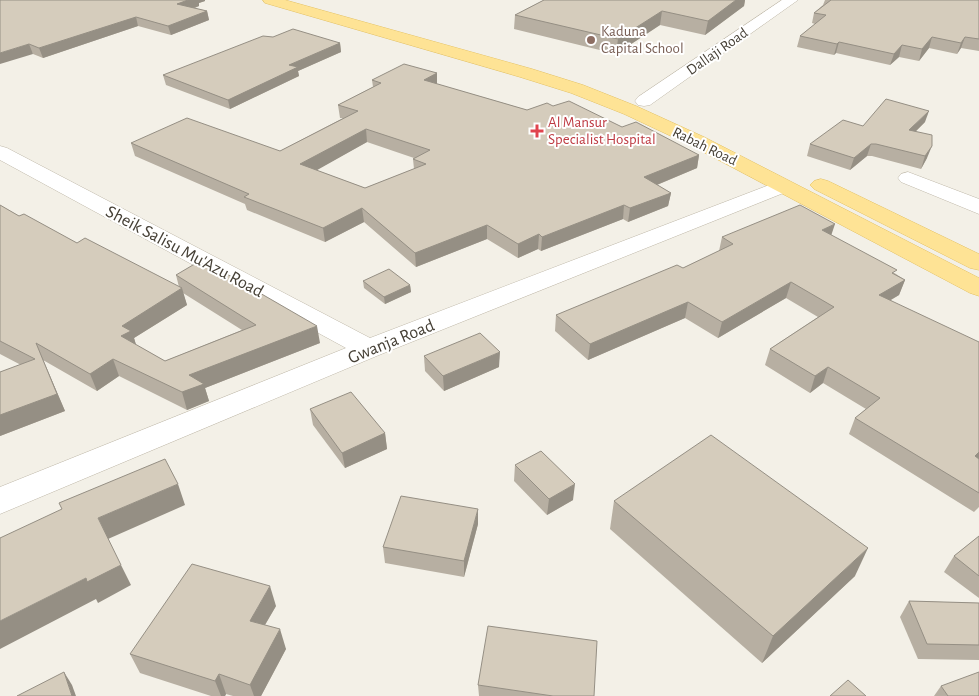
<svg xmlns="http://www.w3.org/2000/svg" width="979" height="696" font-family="'Alegreya Sans',sans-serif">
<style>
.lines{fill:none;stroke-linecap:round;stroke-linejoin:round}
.minor-casing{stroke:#bfb8a9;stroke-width:1}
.major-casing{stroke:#e3c165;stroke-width:1}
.minor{fill:#fff;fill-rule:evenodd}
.major{fill:#fee395;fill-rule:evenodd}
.wall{fill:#b7afa2;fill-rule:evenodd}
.shaded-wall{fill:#958f84}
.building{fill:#d5ccbc;stroke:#958f84;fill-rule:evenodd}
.education-dot{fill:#8d6e63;stroke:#fff;stroke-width:2}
.health-dot{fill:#e0444e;stroke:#fff;stroke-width:2}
.labels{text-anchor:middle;stroke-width:4;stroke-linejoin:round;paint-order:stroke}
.far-education-label{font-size:15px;fill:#785e54;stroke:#fff;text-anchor:start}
.far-street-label{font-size:15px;fill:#464036;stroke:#fff}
.far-health-label{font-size:15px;fill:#be3a42;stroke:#fff;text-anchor:start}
.street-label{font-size:18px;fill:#464036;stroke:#fff}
</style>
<rect width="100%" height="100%" fill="#f3f0e7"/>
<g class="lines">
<g class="minor-casing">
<g id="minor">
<path d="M782 0H798L650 105 644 106 638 105 635 101 638 97Z"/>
<path d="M0 146 7 148 370 338 777 182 784 180 791 182 795 186 791 190 379 355 0 514V487L346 348 0 160Z"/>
<path d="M908 172 979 199V214L901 182 898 178 901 174Z"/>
</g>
</g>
<g class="major-casing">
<g id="major">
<path d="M263 0H285L532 69 583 85 636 106 704 137 979 278V296L970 293 690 145 624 114 571 93 520 77 265 3Z"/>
<path d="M821 179 828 181 979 254V270L970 268 814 189 810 185 814 181Z"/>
</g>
</g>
<use href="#minor" class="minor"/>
<use href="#major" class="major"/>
</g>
<g class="wall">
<path d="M0 0H205V1L199 3V6L195 8 207 11 209 20 171 35 138 26 43 58 33 54Z"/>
<path d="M544 0H745L744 6 705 35 660 25 616 54 514 29 515 15Z"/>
<path d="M825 0H979V51L961 48 957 54 929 48 919 61 899 57 890 65 836 53 834 55 797 47 800 36 815 24 812 23 814 13 823 5Z"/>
<path d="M273 37 340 43 341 52 298 71 299 76 230 109 166 85 163 75Z"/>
<path d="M437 73V84L527 110 553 106 622 127 699 155 697 168 657 185 671 193 668 206 628 222 623 219 541 251 538 249 518 258 487 239 416 267 364 222 325 242 247 210 245 204 135 156 131 143 280 151 343 118H340L338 105 373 87 372 80ZM367 142 414 158 413 159 414 169 365 188 316 170Z"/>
<path d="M925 122 916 131 927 158 921 169 872 156H867L850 170 807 156 810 144Z"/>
<path d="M0 205 19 216 77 243 179 287 176 275 320 343 205 388 209 401 187 410 119 376 97 391 43 360 65 411 0 436V372L21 365 0 354ZM183 293 242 330 165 361 136 345 134 338 187 305Z"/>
<path d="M831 235 896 274 905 280 899 295 891 300 979 459V507L974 512 849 434 855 418 866 409 823 383 810 393 765 365 770 349 818 317 786 298 718 338 685 318 588 360 555 331 556 315 683 268 719 251 722 237Z"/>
<path d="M363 281 410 285 411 292 385 304 364 288Z"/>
<path d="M424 356 499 367 444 391 425 371Z"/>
<path d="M310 409 385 433 387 449 345 468 313 425Z"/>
<path d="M515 465 573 500 547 515 514 481Z"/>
<path d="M614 501 855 576 762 663 610 529Z"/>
<path d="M478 524 464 577 385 563 383 547Z"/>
<path d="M979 536V598L944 572 954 556Z"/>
<path d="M909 601 979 603V660L918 659 900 617Z"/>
<path d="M276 606 265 625 286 649 261 696H233L226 694 225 696H211L140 673 130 654Z"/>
<path d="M478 685 594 696H479Z"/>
<path d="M941 686 979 696H934Z"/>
</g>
<g class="shaded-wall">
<path d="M188 0H205V1L199 3V6L179 13 177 4Z"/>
<path d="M736 0H745L744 6 705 35 708 21Z"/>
<path d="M207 11 209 20 171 35 168 26Z"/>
<path d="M662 11 660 25 616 54 618 39Z"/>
<path d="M136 17 138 26 43 58 39 48Z"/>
<path d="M932 37 929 48 919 61 922 49Z"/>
<path d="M965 37 961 48 957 54 961 43Z"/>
<path d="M839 42 836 53 834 55 837 44Z"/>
<path d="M340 43 341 52 298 71 299 76 230 109 228 100 289 65Z"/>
<path d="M29 44 33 54 0 64V53Z"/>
<path d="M902 45 899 57 890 65 894 54Z"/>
<path d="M437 73V85L424 80Z"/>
<path d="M929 111 925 122 905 142 909 130Z"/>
<path d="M366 129 367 142 303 178 300 164Z"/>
<path d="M871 144 867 156 850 170 854 158Z"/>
<path d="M932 146 927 158 921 169 925 156Z"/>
<path d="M699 155 697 168 642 191 644 177Z"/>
<path d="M671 193 668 206 628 222 630 208Z"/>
<path d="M624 205 623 219 541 251 542 237Z"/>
<path d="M362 208 364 222 325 242 323 228Z"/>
<path d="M835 224 830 239 822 230Z"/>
<path d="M487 225V239L416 267 415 253Z"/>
<path d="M539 234 538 249 518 258V244Z"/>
<path d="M905 280 899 295 873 310 879 295Z"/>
<path d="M791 282 786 298 718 338 722 322Z"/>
<path d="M410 285 411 292 385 304 384 297Z"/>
<path d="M182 288 187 305 134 338 137 348 121 336 122 326Z"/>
<path d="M688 302 685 318 588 360 590 344Z"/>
<path d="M317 326 320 343 205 388 209 401 187 410 182 392 189 375Z"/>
<path d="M36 343 65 411 0 436V415L57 394Z"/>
<path d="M500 352 499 367 444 391 443 376Z"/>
<path d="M113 359 119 376 97 391 90 374Z"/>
<path d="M828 367 823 383 810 393 815 376Z"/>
<path d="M385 433 387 449 345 468 342 453Z"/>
<path d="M979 452V458L966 473 975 456Z"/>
<path d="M178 484 185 505 108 539 98 518Z"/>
<path d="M575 484 573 500 547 515 549 499Z"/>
<path d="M478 509V524L464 577V561Z"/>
<path d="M868 548 855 576 762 663 773 636Z"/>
<path d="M121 565 131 585 98 603 96 599 0 649V621L86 578Z"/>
<path d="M270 586 276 606 256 640 250 621Z"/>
<path d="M280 629 286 649 261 696H254L250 685Z"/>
<path d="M64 672 72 685 76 696H72Z"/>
<path d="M219 674 226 694 225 696H221L215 681Z"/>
</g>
<g class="building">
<path d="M0 0H188L177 4 207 11 168 26 136 17 39 48 29 44 0 53Z"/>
<path d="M544 0H736L708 21 662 11 618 39 515 15Z"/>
<path d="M831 0H979V39L965 37 961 43 932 37 922 49 902 45 894 54 839 42 837 44 800 36 826 15 814 13Z"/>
<path d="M293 29 340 43 289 65 298 67 228 100 163 75 263 36 273 37Z"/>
<path d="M404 64 437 73 424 80 527 110 547 103 553 106 569 101 622 127 636 122 699 155 644 177 671 193 630 208 624 205 542 237 539 234 518 244 487 225 415 253 362 208 323 228 244 197 249 194 131 143 187 118 280 151 358 111 338 105 381 83 372 80ZM366 129 430 150 413 159 426 164 365 188 300 164Z"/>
<path d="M886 99 929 111 909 130 932 135V146L925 156 876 144H871L854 158 810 144 843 120 863 126Z"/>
<path d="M0 205 19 216 24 214 77 243 85 238 182 288 122 326 131 331 121 336 165 361 256 325 176 275 198 262 225 275 227 274 317 326 189 375 204 384 182 392 113 359 90 374 36 343 57 394 0 415V372L35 359 0 341Z"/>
<path d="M800 205 835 224 822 230 897 270 892 273 905 280 879 295 979 342V452L975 456 979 459V493L855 418 880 398 828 367 815 376 770 349 834 307 791 282 722 322 688 302 590 344 556 315 677 265 683 268 733 244 722 237Z"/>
<path d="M389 269 410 285 384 297 363 281Z"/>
<path d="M480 333 500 352 443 376 424 356Z"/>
<path d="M351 392 385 433 342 453 310 409Z"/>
<path d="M711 435 868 548 773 636 614 501Z"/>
<path d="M541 451 575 484 549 499 515 465Z"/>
<path d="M165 459 178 484 98 518 121 565 87 582 86 578 0 621V538L62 509 59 503Z"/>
<path d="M401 496 478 509 464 561 383 547Z"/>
<path d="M979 536V576L954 556Z"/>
<path d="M192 564 270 586 250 621 280 629 250 685 219 674 215 681 130 654Z"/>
<path d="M909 601 979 603V645L927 644Z"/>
<path d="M488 626 597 641 594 696H553L478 685Z"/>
<path d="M64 672 72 696H17Z"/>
<path d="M979 672V696H948L941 686Z"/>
<path d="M848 680 866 696H830Z"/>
</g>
<circle class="education-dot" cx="591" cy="40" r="5"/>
<path class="health-dot" d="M534.5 123.5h5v5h5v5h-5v5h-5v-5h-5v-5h5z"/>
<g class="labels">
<g class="far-education-label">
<text x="601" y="36">Kaduna<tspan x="601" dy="17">Capital School</tspan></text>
</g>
<g class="far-street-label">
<text transform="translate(717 51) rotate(-35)" y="5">Dallaji Road</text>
<text transform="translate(705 146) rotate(26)" y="5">Rabah Road</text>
</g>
<g class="far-health-label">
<text x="548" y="127">Al Mansur<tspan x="548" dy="17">Specialist Hospital</tspan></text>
</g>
<g class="street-label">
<text transform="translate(185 251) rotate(28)" y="6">Sheik Salisu Mu'Azu Road</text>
<text transform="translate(391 341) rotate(-22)" y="6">Gwanja Road</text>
</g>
</g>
</svg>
